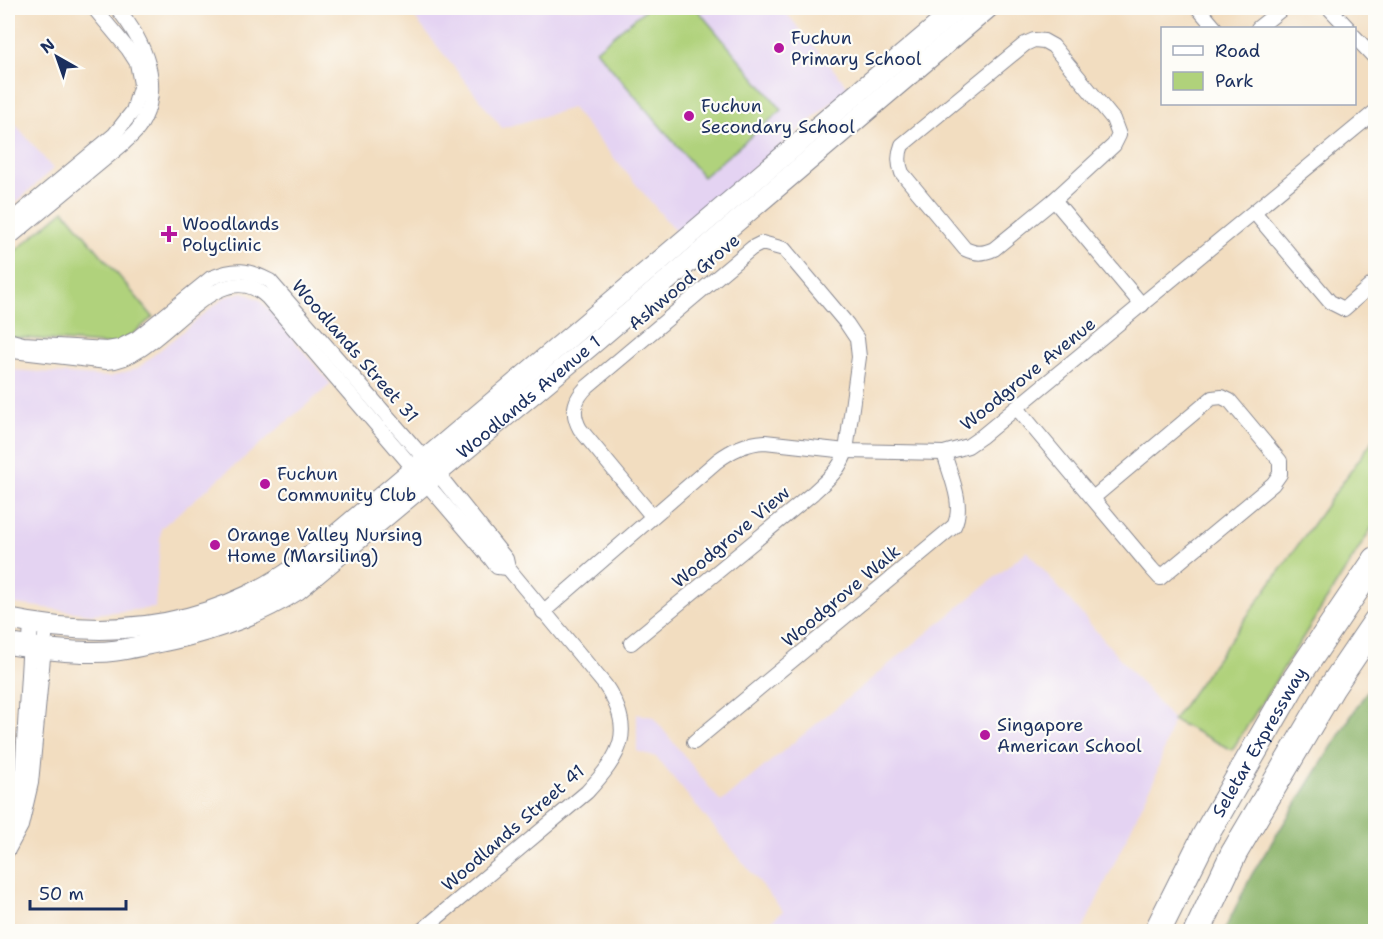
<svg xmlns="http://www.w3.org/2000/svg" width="1383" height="939" font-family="'Shantell Sans',sans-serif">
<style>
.built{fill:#e4d3f2}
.green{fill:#b0d27b;stroke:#66806c;stroke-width:1.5}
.forest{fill:#8cb46b;stroke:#547264;stroke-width:1.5}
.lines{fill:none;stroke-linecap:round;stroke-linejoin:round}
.street-casing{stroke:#86868f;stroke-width:16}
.secondary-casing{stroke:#86868f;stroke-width:22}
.highway-casing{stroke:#86868f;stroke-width:28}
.street{stroke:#fff;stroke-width:14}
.secondary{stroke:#fff;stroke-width:20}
.highway{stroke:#fff;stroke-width:26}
.poi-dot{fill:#b5179e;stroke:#fdfcf7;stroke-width:2}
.labels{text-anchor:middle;stroke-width:4.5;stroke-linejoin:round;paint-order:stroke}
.poi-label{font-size:18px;fill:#1b2f5e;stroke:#fdfcf7;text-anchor:start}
.street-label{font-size:18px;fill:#1b2f5e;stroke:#fdfcf7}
</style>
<rect width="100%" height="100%" fill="#fdfcf7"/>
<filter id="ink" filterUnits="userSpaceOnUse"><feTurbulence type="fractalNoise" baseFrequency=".0167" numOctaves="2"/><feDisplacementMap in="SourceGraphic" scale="12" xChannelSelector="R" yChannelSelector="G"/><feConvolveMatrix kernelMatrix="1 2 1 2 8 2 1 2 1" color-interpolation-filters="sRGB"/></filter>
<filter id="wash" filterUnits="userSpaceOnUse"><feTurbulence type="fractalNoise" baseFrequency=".008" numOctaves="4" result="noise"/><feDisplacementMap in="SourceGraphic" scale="24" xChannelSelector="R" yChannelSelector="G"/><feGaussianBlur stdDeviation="1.35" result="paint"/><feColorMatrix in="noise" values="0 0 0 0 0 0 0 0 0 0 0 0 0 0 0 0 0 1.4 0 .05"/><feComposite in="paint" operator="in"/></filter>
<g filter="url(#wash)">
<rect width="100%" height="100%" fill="#f2ddc0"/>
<g class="built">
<path d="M407 8H782L849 88 677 233 572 108 502 128Z"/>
<path d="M8 115 53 169 8 210Z"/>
<path d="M243 292 260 300 331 384 161 528 155 608 91 614 8 603V368L12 370 110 377 138 368 225 297Z"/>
<path d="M1027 551 1173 720 1155 778 1082 931H760L783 911 656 757 637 751V714L653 717 721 802Z"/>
</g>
<g class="green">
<path d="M647 8H696L782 110 703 177 596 50Z"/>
<path d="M64 210 153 317 128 338 114 345 11 337 8 333V257Z"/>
<path d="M1375 437V523L1232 750 1173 720Z"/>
</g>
<path class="forest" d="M1375 678V931H1224L1252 874Z"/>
</g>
<g filter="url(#ink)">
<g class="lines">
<g class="street-casing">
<g id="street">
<path d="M1198 8 1215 28"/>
<path d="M1329 8 1348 28"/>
<path d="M1258 28 1283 8"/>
<path d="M1354 36 1376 59"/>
<path d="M1034 40 1044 41 1053 46 1113 119 1119 135 1114 145 1054 200 994 249C983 254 976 254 965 249L902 173C898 163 898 155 902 145L1025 44Z"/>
<path d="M1054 200 1142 305"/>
<path d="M1254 212 1330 302 1344 309 1376 281"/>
<path d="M8 223 114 135 133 111 141 84 137 63 128 49 94 8"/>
<path d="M8 239 124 143C129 138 136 133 140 126 165 85 144 41 117 8"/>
<path d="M8 340 23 344 107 349 119 347 137 338 211 278C235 268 247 269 270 281L442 479 506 559 508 568 605 685C636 730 621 755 587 792L420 932"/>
<path d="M13 351 107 362C161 361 215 249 267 297L491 559 497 567 508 568"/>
<path d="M1017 408 1026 419 1151 568 1160 578 1273 484 1280 474V461L1230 401 1222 397 1212 398 1093 498"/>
<path d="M543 612 717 461C732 450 746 443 765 442L846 451 944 453 968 446 981 437 1376 111"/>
<path d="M631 643 813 493C827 480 840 470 846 451L859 357 857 339 847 324 784 249 762 243 752 248 588 386C574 399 571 413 580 429L652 516"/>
<path d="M694 742 954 526C965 505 950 475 944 453"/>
<path d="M8 829 17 801 22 776 31 624"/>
<path d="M8 850 21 826 31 783 46 626"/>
</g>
</g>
<g class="secondary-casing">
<g id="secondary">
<path d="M8 619C104 639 197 631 282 577 301 565 318 549 336 535L958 8"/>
<path id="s1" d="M8 644C35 648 63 652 90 652 111 653 130 648 150 644 202 634 251 619 297 590L589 347 988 8"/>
</g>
</g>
<g class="highway-casing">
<g id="highway">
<path id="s2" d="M1157 932 1205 836 1295 680 1376 560"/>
<path d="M1197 932 1234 853 1332 687 1376 622"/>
</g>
</g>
<use href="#street" class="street"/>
<use href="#secondary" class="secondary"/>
<use href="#highway" class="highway"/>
</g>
</g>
<g class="poi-dot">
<circle cx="779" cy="48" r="6"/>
<circle cx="689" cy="116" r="6"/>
<path d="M166 225h6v6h6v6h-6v6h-6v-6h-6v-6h6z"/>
<circle cx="265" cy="484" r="6"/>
<circle cx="215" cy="545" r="6"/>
<circle cx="985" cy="735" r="6"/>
</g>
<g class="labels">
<g class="poi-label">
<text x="791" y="44">Fuchun<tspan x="791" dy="21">Primary School</tspan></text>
<text x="701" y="112">Fuchun<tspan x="701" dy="21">Secondary School</tspan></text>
<text x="182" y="230">Woodlands<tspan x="182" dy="21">Polyclinic</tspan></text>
<text x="277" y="480">Fuchun<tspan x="277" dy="21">Community Club</tspan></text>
<text x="227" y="541">Orange Valley Nursing<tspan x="227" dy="21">Home (Marsiling)</tspan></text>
<text x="997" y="731">Singapore<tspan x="997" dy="21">American School</tspan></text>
</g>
<g class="street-label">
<text transform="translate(684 282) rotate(-40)" y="6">Ashwood Grove</text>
<text transform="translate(355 351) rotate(49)" y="6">Woodlands Street 31</text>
<text transform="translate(1028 374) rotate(-39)" y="6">Woodgrove Avenue</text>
<text dy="6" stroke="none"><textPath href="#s1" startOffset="602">Woodlands Avenue 1</textPath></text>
<text transform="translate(731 537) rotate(-40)" y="6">Woodgrove View</text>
<text transform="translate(841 596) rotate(-40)" y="6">Woodgrove Walk</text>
<text dy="6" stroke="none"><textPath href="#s2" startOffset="216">Seletar Expressway</textPath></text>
<text transform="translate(513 828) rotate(-41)" y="6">Woodlands Street 41</text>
</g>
</g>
<rect width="1383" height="939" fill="none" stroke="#fdfcf7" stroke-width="30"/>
<rect x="1161" y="27" width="195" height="78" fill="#fdfcf7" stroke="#a3aaba" stroke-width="1.5"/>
<rect x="1173" y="46" width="30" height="9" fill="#ffffff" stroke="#a3aaba" stroke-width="1.5"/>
<text x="1215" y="57" font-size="18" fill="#1b2f5e">Road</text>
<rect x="1173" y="72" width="30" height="18" fill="#b0d27b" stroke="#a3aaba" stroke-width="1.5"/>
<text x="1215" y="87" font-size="18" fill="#1b2f5e">Park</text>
<g transform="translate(57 57) rotate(320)" stroke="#fdfcf7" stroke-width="4.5" paint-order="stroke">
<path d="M0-4.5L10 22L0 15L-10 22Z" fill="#1b2f5e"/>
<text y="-9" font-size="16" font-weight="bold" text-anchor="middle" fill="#1b2f5e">N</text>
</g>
<path d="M30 900v9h96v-9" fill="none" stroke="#1b2f5e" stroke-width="3"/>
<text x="39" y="900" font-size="18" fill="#1b2f5e" stroke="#fdfcf7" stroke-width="4.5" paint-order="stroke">50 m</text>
</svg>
